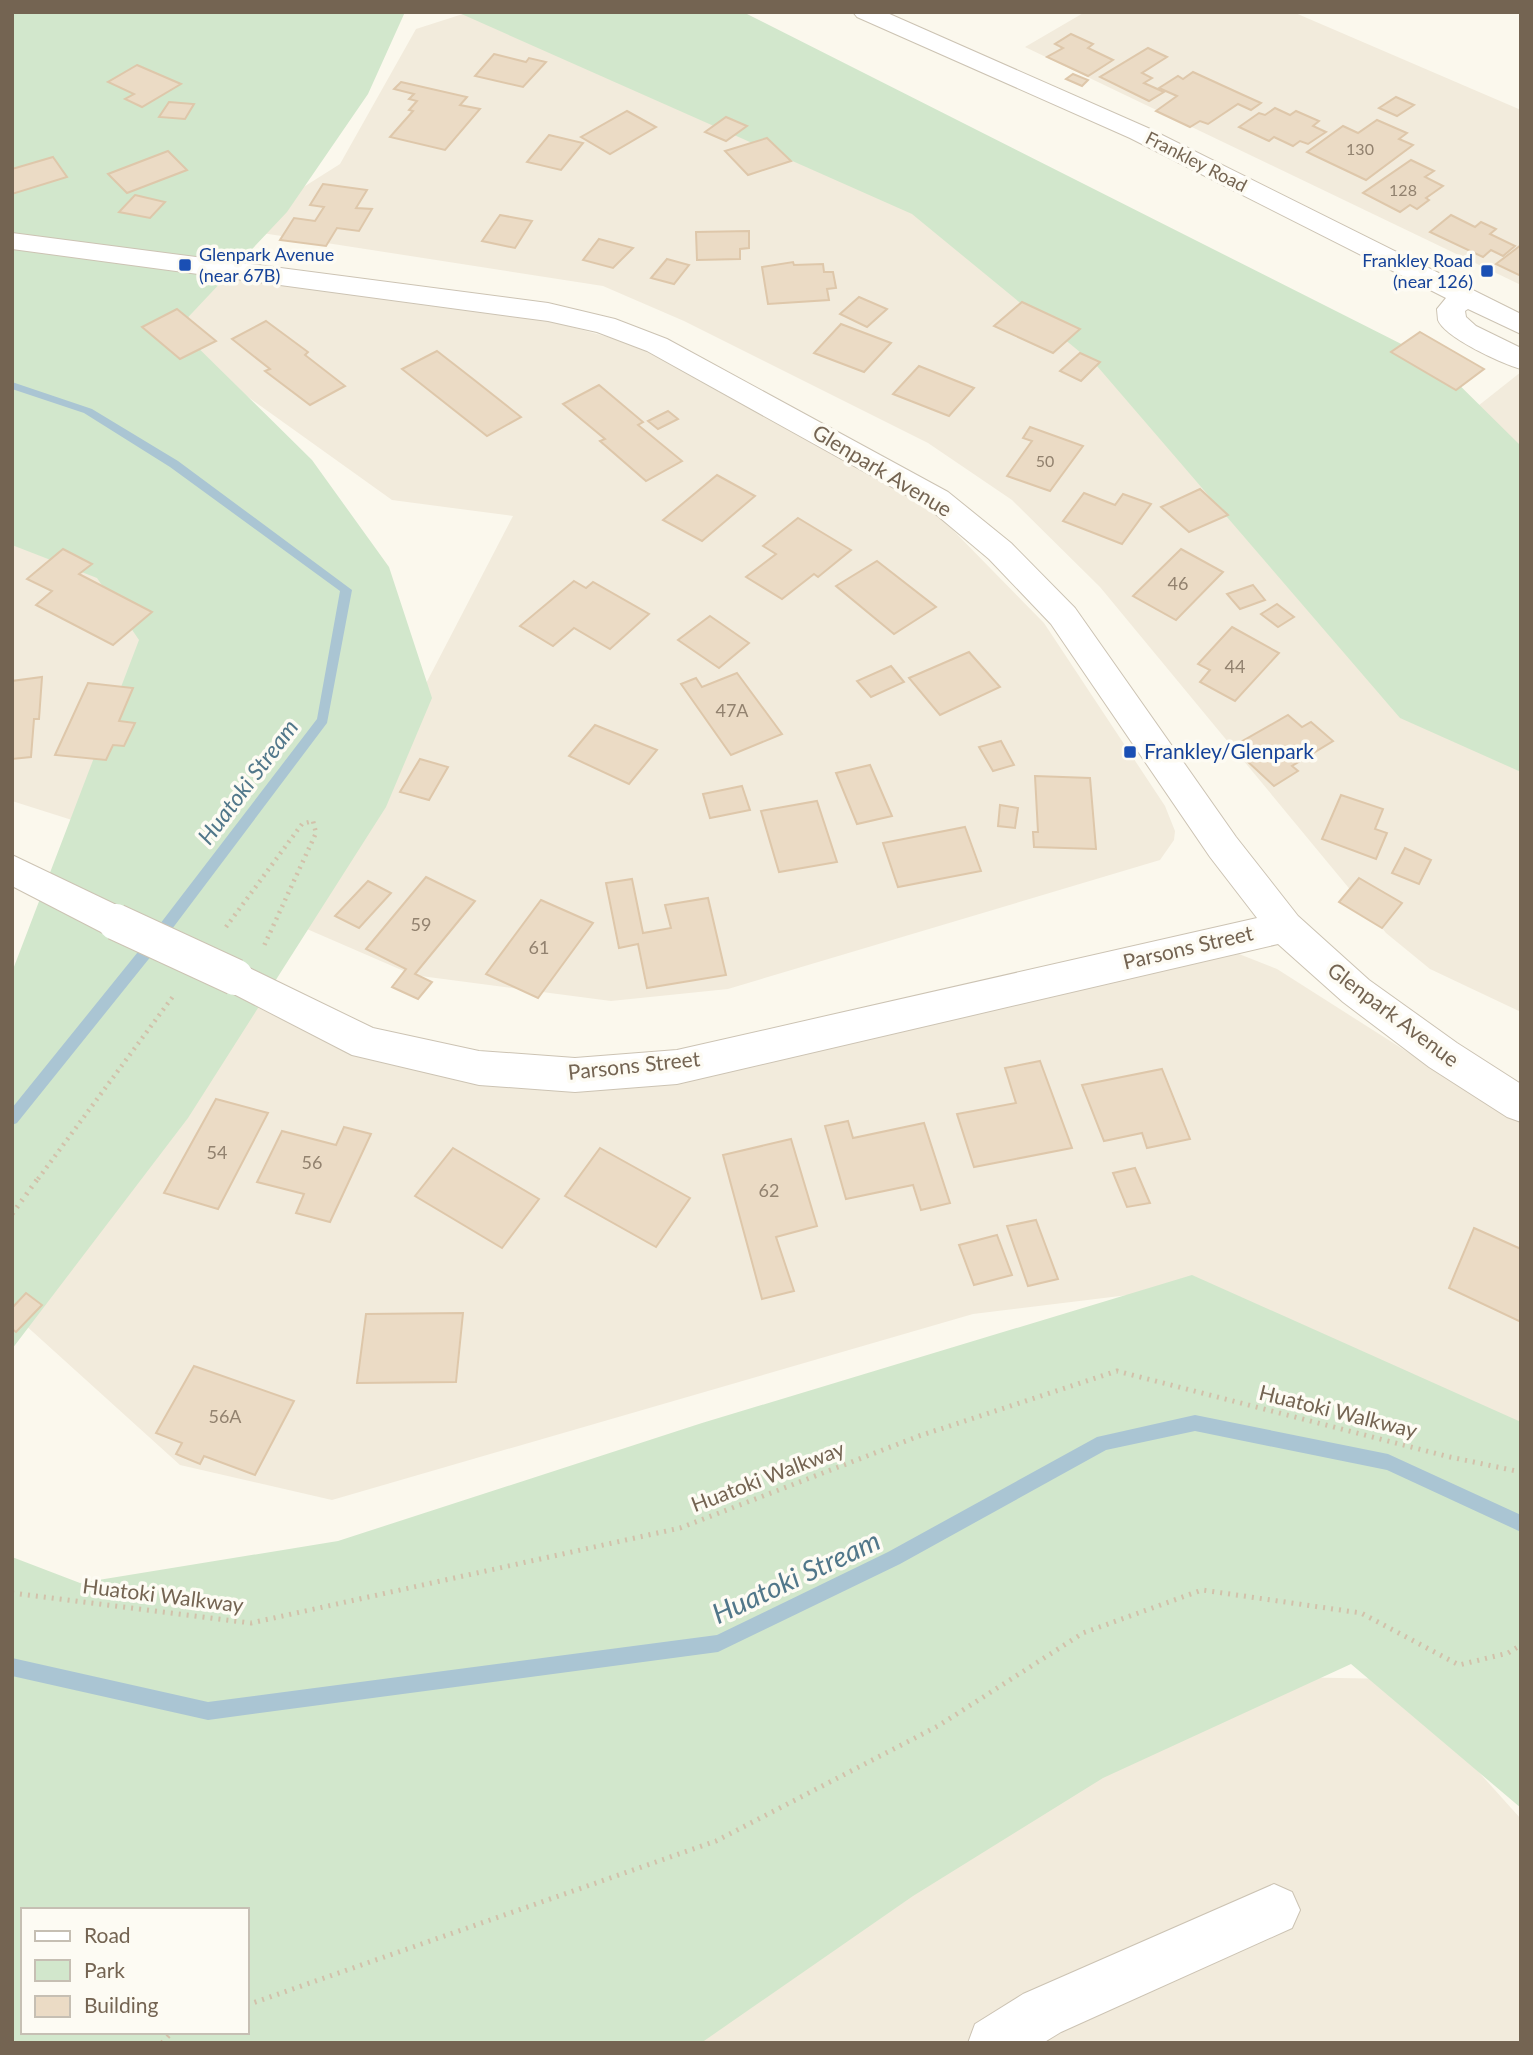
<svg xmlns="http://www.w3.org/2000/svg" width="1533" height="2055" font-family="Lato,sans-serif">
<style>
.residential{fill:#f2ebdc}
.green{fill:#d2e7cc;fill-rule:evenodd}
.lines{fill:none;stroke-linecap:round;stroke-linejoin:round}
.stream{fill:#aac5d3;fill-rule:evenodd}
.building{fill:#ebdbc5;stroke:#dec7aa;stroke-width:2}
.minor-casing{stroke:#ccc3b3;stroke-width:2}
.path-far1{stroke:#d2c1aa;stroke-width:4.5;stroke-dasharray:2 5;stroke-linecap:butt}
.path{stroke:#d2c1aa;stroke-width:5;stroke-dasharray:2 6;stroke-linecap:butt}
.minor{fill:#fff;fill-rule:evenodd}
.minor-bridge-casing{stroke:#ccc3b3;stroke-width:38;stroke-linecap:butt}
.minor-bridge{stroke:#fff;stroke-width:36}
.transit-dot{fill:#1a4fb4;stroke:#fdfbf3;stroke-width:2.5}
.labels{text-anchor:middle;stroke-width:7;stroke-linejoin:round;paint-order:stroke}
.far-number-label{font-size:16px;fill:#92826f}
.far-street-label{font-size:18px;fill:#746452;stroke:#fdfbf3}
.far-transit-label{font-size:18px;fill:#164399;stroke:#fdfbf3;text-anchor:start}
.number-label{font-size:18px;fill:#92826f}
.street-label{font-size:21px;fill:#746452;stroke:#fdfbf3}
.transit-label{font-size:21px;fill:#164399;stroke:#fdfbf3;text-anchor:start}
.water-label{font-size:23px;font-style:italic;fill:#51778a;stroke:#fdfbf3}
.near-water-label{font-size:28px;font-style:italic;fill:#51778a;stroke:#fdfbf3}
</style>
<rect width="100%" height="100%" fill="#fbf8ed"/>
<g class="residential">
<path d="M469 12H500L1076 290 1521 735V1012L1430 969 1386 933 1100 587 1012 500 928 443 684 321 603 286 237 229 340 164 416 29Z"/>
<path d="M1085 12H1293L1521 110V285L1025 47Z"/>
<path d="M149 263 543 319 633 344 703 375 860 464 943 520 1044 623 1165 806 1175 831 1174 840 1160 860 728 989 611 1001 413 975 300 926 513 516 392 500 121 306Z"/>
<path d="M1521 372V479L1459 421Z"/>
<path d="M12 504 192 594 94 827 12 801Z"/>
<path d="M1234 952 1277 969 1409 1053 1521 1114V1446L1210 1285 973 1314 332 1500 180 1465 12 1313 237 990 323 1029 566 1071Z"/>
<path d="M1174 1675 1395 1679 1521 1819V2043H586Z"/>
</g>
<g class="green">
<path d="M12 12H405L368 94 287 212 178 328 312 460 389 567 432 698 386 807 188 1118 12 1349V972L139 640 97 578 12 545Z"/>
<path d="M457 12H743L1435 361 1521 446V772L1400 718 1097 366 912 214Z"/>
<path d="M1192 1275 1521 1422V1808L1351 1664 1103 1778 913 1896 701 2043H12V1557L80 1583 338 1541 702 1423ZM23 1910H247V2032H23Z"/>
</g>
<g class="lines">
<g class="stream">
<path d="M12 382 92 409 178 461 352 590 327 723 160 945 17 1123 12 1125V1108L150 937 317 719 340 591 170 467 84 413 12 389Z"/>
<path d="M1195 1415 1388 1454 1521 1515V1532L1387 1470 1195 1431 1106 1450 900 1564 718 1652 208 1720 12 1676V1658L208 1702 717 1635 888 1552 1097 1437Z"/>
</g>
</g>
<g class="building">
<path d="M1071 34 1093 44 1088 48 1113 60 1088 76 1047 57 1063 48 1055 44Z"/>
<path d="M1148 48 1167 57 1142 73 1152 78 1144 83 1164 92 1149 101 1100 77Z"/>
<path d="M494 54 526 62 529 58 546 62 523 87 475 76Z"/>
<path d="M137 65 181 84 142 107 125 99 134 94 108 82Z"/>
<path d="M1193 72 1241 94 1261 103 1251 110 1238 104 1208 124 1200 121 1190 127 1156 111 1177 96 1159 88 1178 76 1183 79Z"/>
<path d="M1073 74 1088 80 1082 86 1066 79Z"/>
<path d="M401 82 467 97 460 105 480 109 445 150 390 137 413 111 409 110 417 101 409 99 414 94 394 89Z"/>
<path d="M1396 97 1414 105 1397 116 1379 108Z"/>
<path d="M169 102 194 104 185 119 159 117Z"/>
<path d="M1275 108 1290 115 1296 111 1319 121 1313 126 1326 132 1308 144 1300 141 1293 146 1274 137 1269 141 1239 127 1259 113 1265 115Z"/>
<path d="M627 111 656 127 610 154 581 137Z"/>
<path d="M726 117 747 126 726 141 705 132Z"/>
<path d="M1377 120 1407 133 1399 139 1413 145 1366 180 1307 152 1343 126 1358 133Z"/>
<path d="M549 135 583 143 561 170 527 162Z"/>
<path d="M767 138 791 161 748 175 725 151Z"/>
<path d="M168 151 187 170 127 193 108 174Z"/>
<path d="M53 157 67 177 12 194V169Z"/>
<path d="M1411 160 1434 171 1425 177 1443 186 1426 198 1429 200 1417 209 1410 205 1400 212 1363 193Z"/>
<path d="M323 184 367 190 356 208 372 209 359 231 337 228 326 246 280 240 294 218 315 221 324 207 310 205Z"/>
<path d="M135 195 165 202 150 218 119 212Z"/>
<path d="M500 215 532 221 515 248 482 241Z"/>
<path d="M1451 215 1475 227 1481 222 1496 229 1490 234 1515 246 1503 256 1491 250 1483 257 1430 232Z"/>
<path d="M749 231V248L740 249V259L697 260 696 232Z"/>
<path d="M599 239 633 248 613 268 583 260Z"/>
<path d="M1521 245V276L1496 264Z"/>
<path d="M667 259 689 265 674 284 651 278Z"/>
<path d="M793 262 794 265 823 264 824 272H833L836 288 827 289 829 300 768 304 762 267Z"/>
<path d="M859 297 887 309 867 327 840 314Z"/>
<path d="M1022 302 1080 329 1053 353 994 326Z"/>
<path d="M177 309 216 341 180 359 142 327Z"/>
<path d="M266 321 308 352 305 355 345 386 310 405 265 371 270 369 232 339Z"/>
<path d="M841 324 891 343 864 372 814 353Z"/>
<path d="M1420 332 1484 369 1456 390 1391 352Z"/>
<path d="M437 351 473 379 521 417 487 436 402 369Z"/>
<path d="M1080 353 1100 362 1081 381 1060 371Z"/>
<path d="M919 366 974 388 949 416 893 394Z"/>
<path d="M599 385 643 422 638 425 682 461 646 481 600 441 605 439 563 404Z"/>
<path d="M668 411 678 419 658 429 648 421Z"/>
<path d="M1030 427 1083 446 1050 491 1007 476 1032 441 1023 438Z"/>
<path d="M717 475 755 496 702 541 663 520Z"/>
<path d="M1200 489 1228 515 1189 532 1161 507Z"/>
<path d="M1084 493 1115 505 1123 494 1151 504 1122 544 1063 521Z"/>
<path d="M798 518 851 550 818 577 814 574 782 599 746 577 776 554 763 546Z"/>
<path d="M63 549 92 564 79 574 152 612 113 645 36 605 52 591 27 579Z"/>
<path d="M1181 549 1223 572 1176 620 1133 596Z"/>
<path d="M877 561 936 607 894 634 836 586Z"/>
<path d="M574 581 586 588 593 582 649 614 610 649 574 628 553 646 520 626Z"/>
<path d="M1253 585 1265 600 1240 609 1227 594Z"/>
<path d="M1277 604 1294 617 1278 627 1261 614Z"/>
<path d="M710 616 749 643 719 668 678 640Z"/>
<path d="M1232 627 1279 653 1235 701 1200 682 1210 670 1198 664Z"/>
<path d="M969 652 1000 687 940 715 909 678Z"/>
<path d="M891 666 904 682 871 697 857 681Z"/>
<path d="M737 673 782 734 731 755 681 684 696 678 702 687Z"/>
<path d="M42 677 39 719H34L31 757 12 759V681Z"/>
<path d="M88 683 133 688 119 721 135 723 124 746 113 745 106 760 55 755Z"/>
<path d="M1288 715 1302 727 1311 722 1333 741 1292 766 1298 771 1274 786 1232 747Z"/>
<path d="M595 725 657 750 629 784 569 756Z"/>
<path d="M1001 741 1014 765 993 771 979 747Z"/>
<path d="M420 759 448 767 429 800 400 792Z"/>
<path d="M870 765 892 816 857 824 836 773Z"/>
<path d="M1035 776 1090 778 1096 849 1034 847 1033 832H1038Z"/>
<path d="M742 786 750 810 710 818 703 794Z"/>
<path d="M1341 795 1383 809 1375 829 1387 833 1376 859 1322 839Z"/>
<path d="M817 801 837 862 779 872 761 811Z"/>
<path d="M1000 805 1018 808 1015 828 998 826Z"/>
<path d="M965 827 981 871 898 887 883 843Z"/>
<path d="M1405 848 1431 860 1419 884 1392 873Z"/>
<path d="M426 877 475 901 415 974 432 982 418 999 392 987 406 969 366 949Z"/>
<path d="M1359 878 1402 903 1382 928 1339 902Z"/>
<path d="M632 879 643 933 671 928 665 905 708 898 726 975 647 988 638 944 619 948 606 883Z"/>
<path d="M368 881 391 893 359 928 335 916Z"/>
<path d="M541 900 593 923 538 998 486 974Z"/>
<path d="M1040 1061 1072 1148 974 1167 957 1114 1016 1103 1005 1068Z"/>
<path d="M1162 1069 1190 1139 1147 1148 1142 1133 1104 1141 1082 1085Z"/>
<path d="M216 1099 268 1113 218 1209 164 1193Z"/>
<path d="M848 1121 853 1138 924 1123 950 1203 921 1210 913 1185 846 1199 825 1126Z"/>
<path d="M344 1127 371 1134 330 1222 296 1213 304 1194 257 1182 282 1131 336 1145Z"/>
<path d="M791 1139 817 1226 776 1237 794 1291 762 1299 723 1155Z"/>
<path d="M453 1148 539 1199 502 1248 415 1196Z"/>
<path d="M600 1148 690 1198 656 1247 565 1196Z"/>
<path d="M1135 1168 1150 1203 1127 1207 1113 1173Z"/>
<path d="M1036 1220 1058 1279 1028 1286 1007 1226Z"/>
<path d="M1474 1228 1521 1249V1322L1449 1288Z"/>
<path d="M997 1235 1012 1275 974 1285 959 1245Z"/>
<path d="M26 1293 42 1305 16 1332 12 1329V1308Z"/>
<path d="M463 1313 456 1382 357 1383 366 1314Z"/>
<path d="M194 1366 294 1401 255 1475 204 1456 200 1464 176 1454 182 1443 156 1433Z"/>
</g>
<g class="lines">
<g class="minor-casing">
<g id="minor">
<path d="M853 12H885L1148 128 1521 314V334L1468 309 1465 311 1466 317 1476 326 1521 348V369C1503 364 1445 338 1438 320 1438 319 1437 310 1437 309L1446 298 1130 138 857 17Z"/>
<path d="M12 233 548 303 615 319 667 339 948 492 1011 543 1075 608 1236 837 1298 916 1369 980 1457 1043 1521 1084V1122L1507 1117 1429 1067 1343 1002 1278 944 677 1084 575 1092 479 1085 352 1055 222 988 216 977 222 966 235 961 373 1028 479 1051 575 1058 677 1050 1257 918 1210 857 1051 624 989 559 926 506 647 351 597 332 548 321 12 249Z"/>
<path d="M12 855 129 911 134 922 129 933 116 937 103 933 12 886Z"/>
<path d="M1274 1884 1292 1892 1300 1910 1292 1928 1061 2032 1043 2043H968L975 2024 1023 1994Z"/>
</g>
</g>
<g class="path-far1">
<path d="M226 927 302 824 313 821 316 833 263 948"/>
<path d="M38 1179 174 995"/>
</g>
<g class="path">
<path d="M12 1214 39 1177"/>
<path d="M12 1593 251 1623 680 1528 919 1436 1117 1371 1450 1457 1521 1472"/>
<path d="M247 2005 716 1841 938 1726 1083 1633 1202 1590 1361 1613 1459 1665 1508 1653 1521 1645"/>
<path d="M162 2043 172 2032"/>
</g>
<use href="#minor" class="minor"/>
<g class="minor-bridge-casing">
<path id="minor-bridge" d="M116 922 235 977"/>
</g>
<use href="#minor-bridge" class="minor-bridge"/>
</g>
<g class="transit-dot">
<rect x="178" y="258" width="14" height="14" rx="3.5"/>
<rect x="1480" y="264" width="14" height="14" rx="3.5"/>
<rect x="1123" y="745" width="14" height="14" rx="3.5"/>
</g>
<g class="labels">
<g class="far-number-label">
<text x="1360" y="155">130</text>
<text x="1403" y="196">128</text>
<text x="1045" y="467">50</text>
</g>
<g class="far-street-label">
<text transform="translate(1196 162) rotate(27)" y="6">Frankley Road</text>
</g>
<g class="far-transit-label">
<text x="199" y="261">Glenpark Avenue<tspan x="199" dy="21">(near 67B)</tspan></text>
<text x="1473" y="267" text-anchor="end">Frankley Road<tspan x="1473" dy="21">(near 126)</tspan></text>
</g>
<g class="number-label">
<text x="1178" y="590">46</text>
<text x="1235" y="673">44</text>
<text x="732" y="717">47A</text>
<text x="421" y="931">59</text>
<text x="539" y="954">61</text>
<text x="217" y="1159">54</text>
<text x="312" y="1169">56</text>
<text x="769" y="1197">62</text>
<text x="225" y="1423">56A</text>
</g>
<g class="street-label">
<text transform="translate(882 471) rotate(31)" y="7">Glenpark Avenue</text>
<text transform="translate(1188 948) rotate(-13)" y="7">Parsons Street</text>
<text transform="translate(1393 1015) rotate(37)" y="7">Glenpark Avenue</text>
<text transform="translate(634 1066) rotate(-6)" y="7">Parsons Street</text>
<text transform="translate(1338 1412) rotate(14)" y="7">Huatoki Walkway</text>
<text transform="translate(768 1477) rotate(-21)" y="7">Huatoki Walkway</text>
<text transform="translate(163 1596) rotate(7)" y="7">Huatoki Walkway</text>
</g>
<g class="transit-label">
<text x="1144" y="759">Frankley/Glenpark</text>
</g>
<g class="water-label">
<text transform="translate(248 782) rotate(-53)" y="8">Huatoki Stream</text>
</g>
<g class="near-water-label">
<text transform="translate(796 1577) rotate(-25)" y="10">Huatoki Stream</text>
</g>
</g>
<rect width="1533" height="2055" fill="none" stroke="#746452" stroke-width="28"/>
<rect x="21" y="1908" width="228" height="126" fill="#fdfbf3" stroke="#c6bfb3" stroke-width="2"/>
<rect x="35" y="1931" width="35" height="10" fill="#ffffff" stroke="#c6bfb3" stroke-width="2"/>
<text x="84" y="1943" font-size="21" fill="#746452">Road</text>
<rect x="35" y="1960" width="35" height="21" fill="#d2e7cc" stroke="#c6bfb3" stroke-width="2"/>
<text x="84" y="1978" font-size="21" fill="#746452">Park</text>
<rect x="35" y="1996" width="35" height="21" fill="#ebdbc5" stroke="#c6bfb3" stroke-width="2"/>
<text x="84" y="2013" font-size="21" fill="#746452">Building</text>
</svg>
